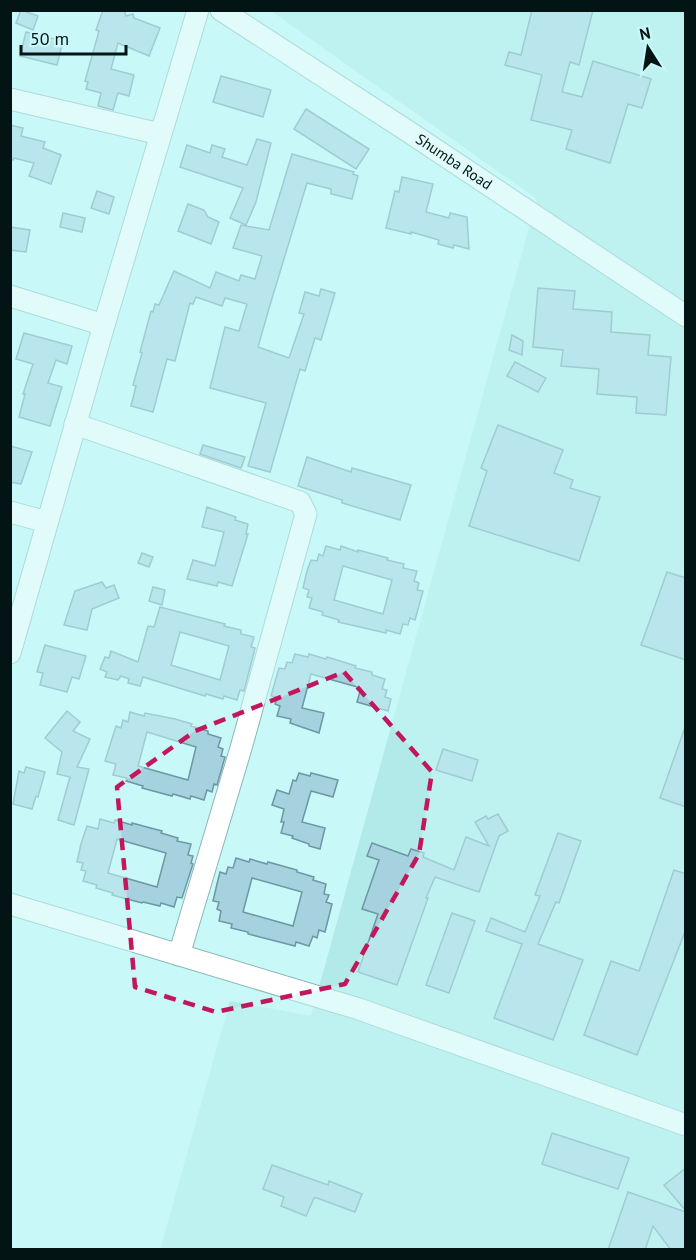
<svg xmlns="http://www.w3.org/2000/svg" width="696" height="1260" font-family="'PT Sans',sans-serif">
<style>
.built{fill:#b2eae9}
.building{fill:#a6d1de;stroke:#6e97a3;stroke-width:1.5;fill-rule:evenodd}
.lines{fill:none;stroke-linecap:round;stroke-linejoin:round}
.minor-casing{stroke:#8ab8b7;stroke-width:23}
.minor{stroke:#fff;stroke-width:21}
.marked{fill:none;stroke:#c2185b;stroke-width:4.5;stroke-dasharray:12 8;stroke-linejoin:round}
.labels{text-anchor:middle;stroke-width:4.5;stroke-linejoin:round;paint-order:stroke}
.street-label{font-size:15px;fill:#031414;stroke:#c8f8f7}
</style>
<rect width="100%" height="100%" fill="#c8f8f7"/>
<path class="built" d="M271 11H685V1249L160 1250 230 1001 311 1016 537 199Z"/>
<g class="building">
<path d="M21 10 38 16 33 30 16 23Z"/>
<path d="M103 10H124L126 16 133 14 134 18 160 28 149 56 118 43 111 69 134 75 129 96 118 93 113 110 98 106 101 93 86 89 88 82 85 81 99 31 96 30Z"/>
<path d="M532 10H593L579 65 570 62 562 92 582 97 593 61 651 79 642 108 628 104 610 163 566 149 572 130 531 120 542 75 505 65 509 52 521 55Z"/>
<path d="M26 32 63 41 57 65 20 56Z"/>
<path d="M221 76 271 90 263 117 213 102Z"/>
<path d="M306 109 369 149 356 169 294 129Z"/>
<path d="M10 125 23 128 21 136 45 142 43 148 61 155 51 184 29 176 34 163 14 158 13 160 10 159Z"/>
<path d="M257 139 271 143 256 202 246 225 230 218 243 188 180 167 187 145 210 153 212 145 225 149 222 157 247 165Z"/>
<path d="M292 154 354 172 353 174 358 176 352 199 331 194V189L307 183 270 305 258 347 289 358 304 314 299 313 305 292 319 296 321 289 335 293 321 340 315 338 305 371 300 369 270 472 248 466 266 403 210 388 225 327 239 331 247 304 225 298 222 306 196 297 193 304 190 303 175 361 167 359 153 412 131 406 136 386 133 385 142 353 140 352 151 311 153 312 155 304 159 305 174 271 210 288 216 272 239 281 241 275 255 279 262 256 233 248 241 225 269 230Z"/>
<path d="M402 177 433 184 426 212 449 218 450 213 467 217 469 249 454 245 453 248 438 244 439 240 411 232V234L386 228 395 191 399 192Z"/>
<path d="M97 191 114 197 109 214 91 208Z"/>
<path d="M188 204 204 210 208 217 219 222 211 244 178 231Z"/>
<path d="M63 213 85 218 82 232 60 227Z"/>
<path d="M10 227 30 230 26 252 10 250Z"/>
<path d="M538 288 575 291 573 309 612 312 611 332 650 335 648 355 671 357 666 415 636 413 637 397 597 394 599 369 561 366 563 350 533 347Z"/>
<path d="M24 333 72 346 67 364 56 360 48 383 62 387 50 426 19 417 25 394H23L33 364 16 359Z"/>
<path d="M512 335 523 341 522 355 509 350Z"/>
<path d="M515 362 546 378 538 392 507 376Z"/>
<path d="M498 425 563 450 554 473 573 480 570 488 600 497 579 561 469 526 487 471 481 468Z"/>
<path d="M203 445 245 457 241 468 200 454Z"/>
<path d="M10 446 32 452 21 484 10 482Z"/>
<path d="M307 457 351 472 352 468 411 485 400 520 342 503V500L298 486Z"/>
<path d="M207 507 236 517 235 520 248 524 246 534H248L232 586 218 582 217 586 187 579 193 560 215 566 224 532 202 527Z"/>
<path d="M326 546 340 550 341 546 358 552V550L388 558 387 560 404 564 403 568 417 571 414 581 419 583 417 590 423 591 415 620 410 618 408 625 403 624 400 634 386 630V633L338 622 339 620 322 615 323 612 309 608 312 598 307 597 309 590 303 588 307 571 311 560 317 561 319 554 323 556ZM343 566 392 580 383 614 334 600Z"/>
<path d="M142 553 153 557 149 567 138 563Z"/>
<path d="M667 572 686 578V660L641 645Z"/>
<path d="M102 582 106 588 114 585 119 598 92 609 87 630 64 625 75 591Z"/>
<path d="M153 587 165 590 162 605 149 601Z"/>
<path d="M160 607 225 624 224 626 241 630V634L254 637 251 647 255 648 244 691 240 690 237 700 224 696 223 699 206 694 205 696 143 677 140 686 128 683 129 679 121 676 118 680 105 677 107 672 100 669 105 657 109 658 111 651 138 662 148 626 154 627ZM180 632 229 646 220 680 171 665Z"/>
<path d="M45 645 86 656 79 679 72 677 67 692 40 685 43 673 37 672Z"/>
<path d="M295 654 308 657 309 654 326 659 327 657 356 666 355 668 372 672V675L385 679 382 689 387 690 385 697 391 699 388 711 357 702 361 688 311 674 302 708 324 713 319 733 290 723 291 719 277 716 280 706 275 704 277 697 271 696 279 668 285 669 287 662 292 663Z"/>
<path d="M67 711 80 722 73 731 90 739 77 767 89 769 74 825 58 820 70 777 57 774 62 752 45 738Z"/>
<path d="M130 712 144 716 145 713 175 719 192 724 191 726 208 731V734L221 738 218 747 223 749 221 756 225 757 217 785 214 784 212 792 207 790 204 800 191 796 190 799 173 794 172 796 142 788 143 786 126 781 127 778 113 775 116 764 105 761 116 726 121 728 123 720 128 722ZM147 732 196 747 188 780 138 766Z"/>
<path d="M684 730 686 731V807L660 798Z"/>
<path d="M443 749 478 760 472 781 436 770Z"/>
<path d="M26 767 45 772 38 797 36 796 32 809 13 804 19 771 24 773Z"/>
<path d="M299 773 310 776 311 773 338 780 333 797 311 791 302 822 325 828 320 849 309 846V844L292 838 293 836 281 833 284 822H281L284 809 272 805 277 790 289 794 293 780 296 781Z"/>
<path d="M498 814 508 831 499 836 479 892 435 877 426 898H428L397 985 358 972 378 914 362 909 379 860 367 856 372 843 408 856 411 849 424 853 423 857 454 870 466 837 489 846 475 822 486 816 488 819Z"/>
<path d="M100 819 114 823 115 820 132 825V823L162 831 161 833 178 838 177 841 191 844 188 855 193 856 191 863 193 864 182 898 177 897 174 907 161 903 160 906 143 902 142 903 112 895 113 893 96 888 97 885 83 881 86 871 81 870 83 863 77 862 81 844 87 826 98 829ZM117 839 166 853 157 887 108 873Z"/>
<path d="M558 833 581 841 559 903 556 902 538 944 583 960 553 1040 494 1018 522 944 486 931 491 918 525 932 540 896 535 895Z"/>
<path d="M236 858 249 862 250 859 267 864 268 862 297 870V872L314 877 313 880 326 884 324 894 329 895 326 902 332 904 325 932 319 930 317 938 313 936 309 946 296 942 295 946 248 934V932L231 928 232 924 219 921 221 911 217 909 219 902 213 901 217 884 220 872 226 874 228 867 233 868ZM252 878 302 892 293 926 243 912Z"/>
<path d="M674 870 686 874V929L637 1055 584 1035 611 961 639 971Z"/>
<path d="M452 913 475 921 449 993 426 985Z"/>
<path d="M552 1133 629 1158 618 1189 542 1164Z"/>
<path d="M272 1165 328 1185 329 1181 362 1194 355 1212 317 1198H314L306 1216 281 1206 284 1197 263 1189Z"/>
<path d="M686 1168V1211L664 1185Z"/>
<path d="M628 1192 686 1212V1250H671L653 1226 645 1250H608Z"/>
</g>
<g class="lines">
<g class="minor-casing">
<g id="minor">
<path id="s1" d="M221 10 406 130 686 316"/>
<path d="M10 99 160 134"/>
<path d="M10 296 104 325"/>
<path d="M75 424 300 502 306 514 241 748 179 955"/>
<path d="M10 512 47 522"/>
<path d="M10 653 104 325 198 10"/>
<path d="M10 904 359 1009 686 1125"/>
</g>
</g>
<use href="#minor" class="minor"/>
</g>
<path d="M0 0H696V1260H0ZM344 672 432 772 419 854 345 984 216 1012 135 987 117 787 195 731Z" fill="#c8f8f7" fill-opacity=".55" fill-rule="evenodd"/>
<path class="marked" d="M344 672 432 772 419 854 345 984 216 1012 135 987 117 787 195 731Z"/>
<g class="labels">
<g class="street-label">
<text dy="5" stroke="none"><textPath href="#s1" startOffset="278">Shumba Road</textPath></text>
</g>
</g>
<rect width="696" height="1260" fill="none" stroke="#031414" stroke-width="24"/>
<g transform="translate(648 48) rotate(348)" stroke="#c8f8f7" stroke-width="4.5" paint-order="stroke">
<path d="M0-4.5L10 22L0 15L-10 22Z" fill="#031414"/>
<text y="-9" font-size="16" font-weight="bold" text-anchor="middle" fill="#031414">N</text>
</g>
<path d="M21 45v9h105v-9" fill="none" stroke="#031414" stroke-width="3"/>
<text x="30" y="45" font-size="18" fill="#031414" stroke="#c8f8f7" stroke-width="4.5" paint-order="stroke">50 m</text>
</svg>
